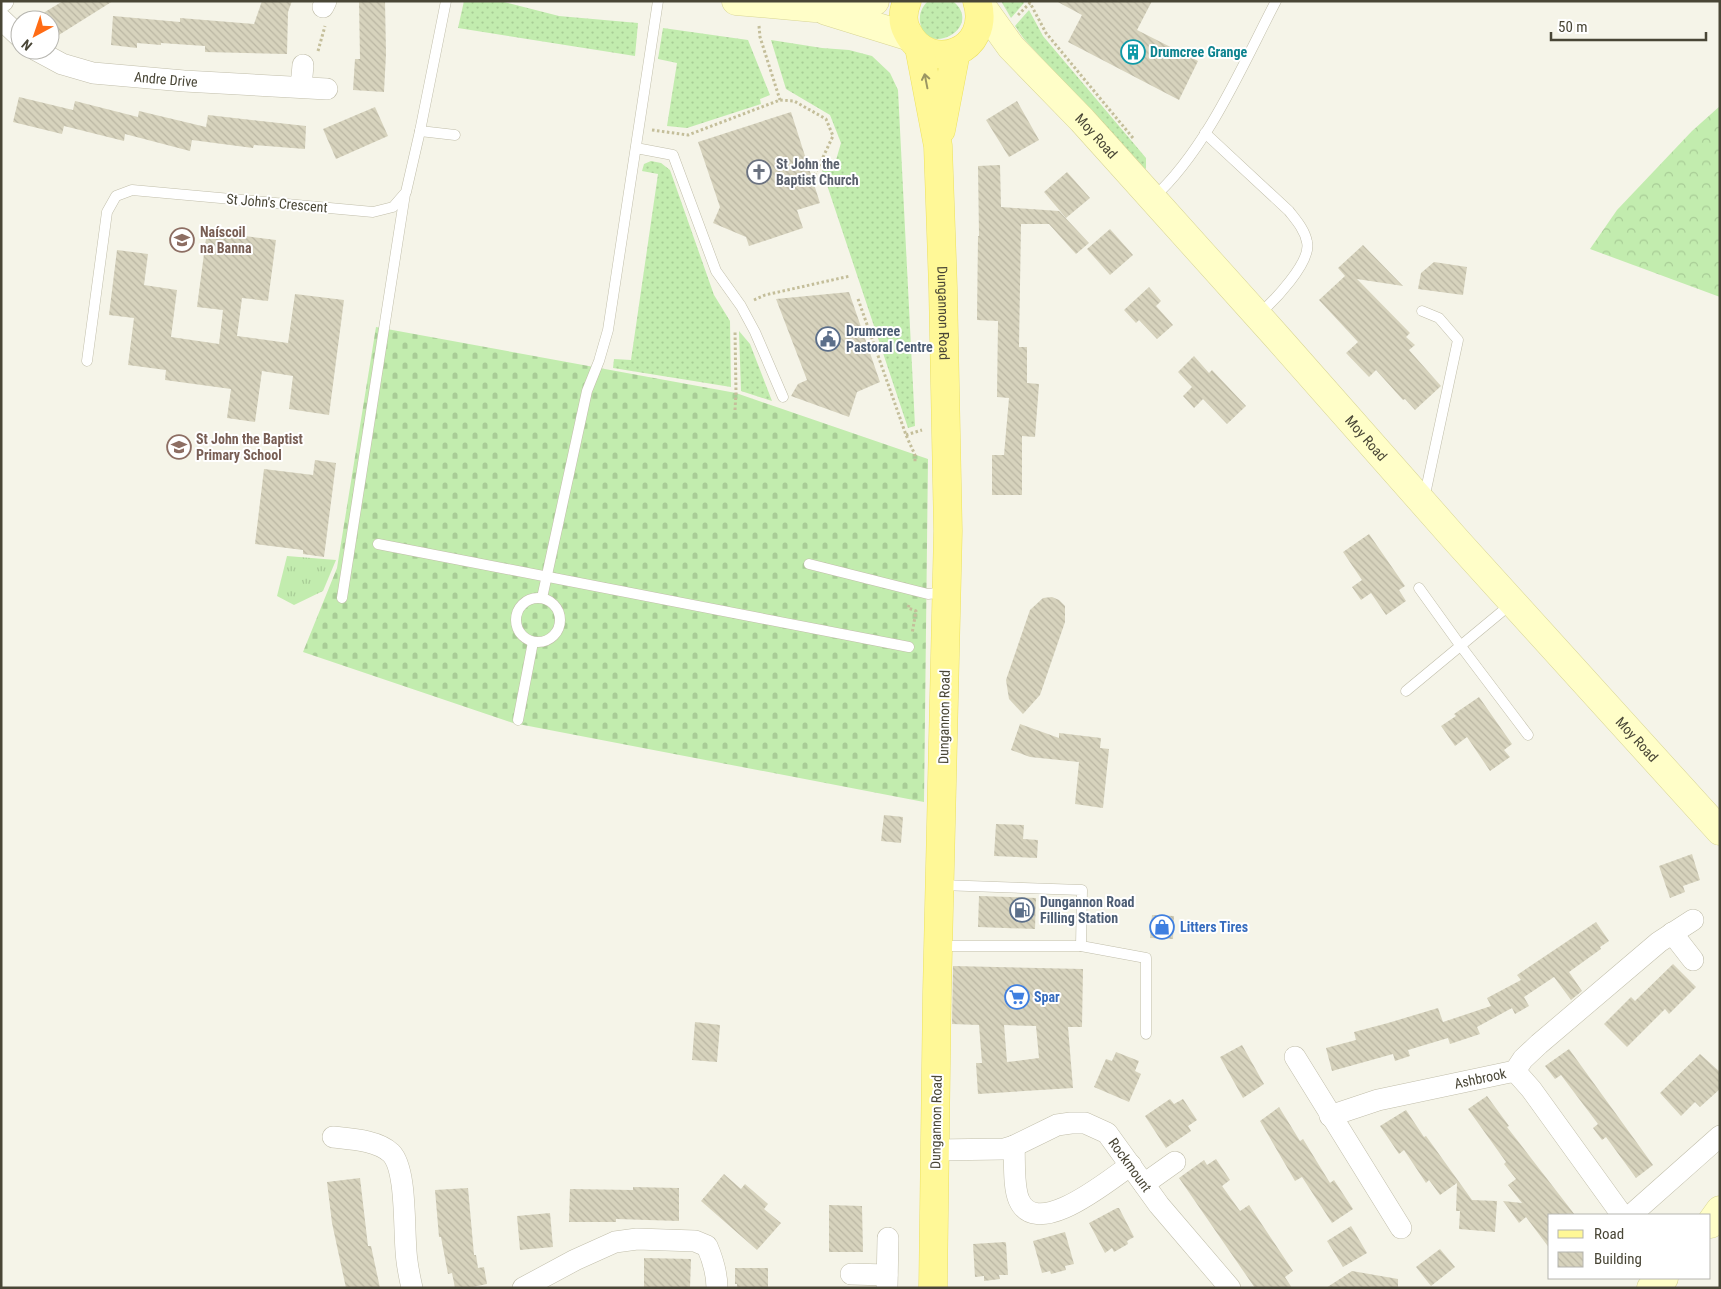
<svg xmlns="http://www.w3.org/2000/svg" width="1721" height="1289" font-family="'Roboto Condensed',sans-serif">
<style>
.grass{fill:url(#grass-dots)}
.forest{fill:url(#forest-crowns)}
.cemetery{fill:url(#cemetery-stones)}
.park{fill:url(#park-tufts)}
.building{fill:url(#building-back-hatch);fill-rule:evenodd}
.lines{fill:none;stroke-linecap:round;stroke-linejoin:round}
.lane-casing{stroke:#c1beaa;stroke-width:11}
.street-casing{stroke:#c1beaa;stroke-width:22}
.secondary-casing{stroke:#d8d595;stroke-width:29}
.primary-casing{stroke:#ece15f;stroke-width:29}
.path{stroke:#c4be9a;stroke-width:3;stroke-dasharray:2.5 2.5;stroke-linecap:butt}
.lane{stroke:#fff;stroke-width:10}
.street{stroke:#fff;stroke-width:21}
.secondary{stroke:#fffec8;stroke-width:28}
.primary{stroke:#fff897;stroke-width:28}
.oneway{stroke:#9b9662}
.labels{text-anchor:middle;stroke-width:4;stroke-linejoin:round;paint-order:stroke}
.culture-label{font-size:14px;font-weight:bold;fill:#0d838f;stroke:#fff;text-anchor:start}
.street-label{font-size:14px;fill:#494636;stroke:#fff}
.worship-label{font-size:14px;font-weight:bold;fill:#5b616d;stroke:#fff;text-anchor:start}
.education-label{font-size:14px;font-weight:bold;fill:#785e54;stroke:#fff;text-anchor:start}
.service-label{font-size:14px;font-weight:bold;fill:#4e5e75;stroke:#fff;text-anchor:start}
.shop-label{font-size:14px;font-weight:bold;fill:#366cbe;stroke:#fff;text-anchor:start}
</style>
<defs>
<pattern id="grass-dots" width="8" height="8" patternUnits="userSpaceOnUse" patternTransform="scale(1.25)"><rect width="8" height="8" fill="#c2ecae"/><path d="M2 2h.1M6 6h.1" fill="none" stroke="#a8cc96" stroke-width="1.8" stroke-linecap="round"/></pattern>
<pattern id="forest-crowns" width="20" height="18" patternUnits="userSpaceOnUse" patternTransform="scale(1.25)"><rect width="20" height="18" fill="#c2ecae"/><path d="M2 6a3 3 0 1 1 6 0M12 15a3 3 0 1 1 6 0" fill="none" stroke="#a8cc96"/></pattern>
<pattern id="cemetery-stones" width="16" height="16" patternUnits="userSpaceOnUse" patternTransform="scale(1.25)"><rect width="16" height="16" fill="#c2ecae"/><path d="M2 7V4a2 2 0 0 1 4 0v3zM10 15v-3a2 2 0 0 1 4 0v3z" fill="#a8cc96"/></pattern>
<pattern id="park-tufts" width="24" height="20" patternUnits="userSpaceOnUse" patternTransform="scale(1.25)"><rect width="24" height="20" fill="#c2ecae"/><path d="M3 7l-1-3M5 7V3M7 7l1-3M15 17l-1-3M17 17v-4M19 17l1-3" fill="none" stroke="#a8cc96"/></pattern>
<pattern id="building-back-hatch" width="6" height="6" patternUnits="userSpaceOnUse" patternTransform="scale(1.25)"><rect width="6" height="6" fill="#d7d3bd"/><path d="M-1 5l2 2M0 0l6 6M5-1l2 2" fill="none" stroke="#bab6a3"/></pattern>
</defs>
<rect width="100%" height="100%" fill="#f5f4e8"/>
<g class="grass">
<path d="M464 1H500L559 16 638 23 635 56 458 28Z"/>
<path d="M928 1H953C985 28 925 59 920 22 919 13 922 7 928 1Z"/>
<path d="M1001 1H1023L1024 3 1011 18Z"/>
<path d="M1029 10 1043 36 1146 158V169L1138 164 1024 39 1015 26Z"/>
<path d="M663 28 748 40 770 95 760 99 761 104 687 128 667 126 677 63 658 59Z"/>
<path d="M771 40 822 48 849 50 872 56 890 73 898 90 915 426 908 428 822 170 826 163 836 160 841 143 830 115 786 89Z"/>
<path d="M651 161 661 163 670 170 714 295 730 321 731 387 613 368 614 359 631 360 658 174 642 171 644 164Z"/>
<path d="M739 331 750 344 772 401 741 391Z"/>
</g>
<path class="forest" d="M1720 106V297L1590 249 1617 210 1692 131Z"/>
<path class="cemetery" d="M376 327 736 393 928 459 924 802 513 723 303 652 337 568Z"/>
<path class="park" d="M287 556 336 560 323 591 294 605 277 596Z"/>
<g class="building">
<path d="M63 1H113L54 38 50 31V20H43L40 15Z"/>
<path d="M262 1H292L288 12 287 54 205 52V46L161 43V45L137 43V48L111 45 113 16 180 22V18L254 24Z"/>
<path d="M359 1H385L386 54 384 92 353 90 355 59H360Z"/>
<path d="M1056 1H1152L1137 30 1198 61 1179 100 1068 42 1082 15Z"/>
<path d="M19 97 73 110 75 101 138 117 139 111 206 127 208 115 306 126 305 149 254 145 253 148 192 140 190 151 125 134 124 141 64 126 62 134 13 122Z"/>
<path d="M1017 101 1039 140 1009 157 986 120Z"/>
<path d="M375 107 388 136 336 159 323 129Z"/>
<path d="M791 112 820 203 797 210 803 228 749 246 746 237 713 223 720 207 698 142Z"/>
<path d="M1000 165 1001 207 1059 211 1089 243 1076 254 1049 224H1021L1019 347H1027V383L1039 384 1035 437 1022 436V495H992V455H1004L1009 398 997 397 998 321 977 320 978 236H979L978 166Z"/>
<path d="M1067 172 1090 198 1066 218 1044 192Z"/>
<path d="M1110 229 1133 255 1110 275 1087 249Z"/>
<path d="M207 231 276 240 268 301 242 298 237 336 288 343 295 294 344 300 329 415 289 409 293 376 262 371 255 422 227 418 231 389 165 380 166 370 128 365 134 318 109 315 117 250 148 254 144 285 177 290 171 337 219 344 223 310 197 307Z"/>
<path d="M1363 245 1403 286 1357 279 1410 333 1406 337 1415 345 1409 350 1441 386 1415 410 1405 399 1403 400 1376 370 1369 377 1346 353 1358 342 1319 300 1345 276 1338 268Z"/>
<path d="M1434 262 1467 267 1463 295 1418 289 1421 273Z"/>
<path d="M1149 287 1161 301 1156 306 1173 325 1157 339 1139 320 1136 323 1124 310Z"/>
<path d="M849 292 880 382 857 392 849 417 791 396 798 384 807 380 776 299Z"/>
<path d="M1194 356 1209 373 1212 370 1246 406 1227 424 1203 399 1194 408 1183 396 1192 387 1178 372Z"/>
<path d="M315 460 336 463 324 557 303 554V550L255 544 264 469 313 475Z"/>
<path d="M1369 534 1405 586 1399 590 1406 601 1386 615 1371 593 1361 600 1352 587 1362 580 1343 552Z"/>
<path d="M1052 597 1059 600 1065 606V622L1040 695 1023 714 1009 699 1006 680 1030 610 1043 598Z"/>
<path d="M1479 697 1512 744 1504 750 1510 757 1490 771 1467 737 1455 746 1441 726 1456 716 1454 714Z"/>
<path d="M1020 724 1059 738V733L1101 738 1100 748 1109 749 1103 808 1075 804 1079 762 1030 757 1011 750Z"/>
<path d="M884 815 903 817 901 843 881 841Z"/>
<path d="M996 824 1024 825 1023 839 1038 840 1037 858 994 856Z"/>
<path d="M1692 854 1700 880 1683 886 1685 892 1670 898 1659 866Z"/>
<path d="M979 896 1036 898 1035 929 978 927Z"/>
<path d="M1152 915 1174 916 1173 939 1150 938Z"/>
<path d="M1596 922 1609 941 1600 947 1601 949 1569 972 1582 991 1571 1000 1554 977 1524 997 1529 1006 1515 1014 1512 1008 1477 1027 1480 1034 1450 1044 1448 1038 1408 1050 1410 1056 1395 1061 1393 1054 1332 1071 1326 1048 1356 1040 1354 1032 1388 1023 1438 1008 1443 1022 1491 1006 1487 998 1521 980 1517 975Z"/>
<path d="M1673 964 1696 987 1669 1014 1665 1009 1627 1047 1604 1024 1631 997 1635 1001Z"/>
<path d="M953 966 1083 969 1082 1027H1068L1073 1088 978 1094 976 1063H982L979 1025 952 1024ZM1004 1025 1036 1026 1039 1058 1007 1062Z"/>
<path d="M695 1022 720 1025 717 1062 692 1060Z"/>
<path d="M1242 1045 1264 1084 1243 1098 1220 1057Z"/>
<path d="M1569 1049 1653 1165 1636 1178 1606 1137 1602 1140 1593 1128 1598 1124 1561 1075 1555 1079 1545 1066Z"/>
<path d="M1116 1052 1139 1061 1135 1071 1141 1074 1129 1102 1094 1087 1106 1059 1112 1061Z"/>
<path d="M1700 1054 1720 1072V1089L1700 1107 1695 1102 1681 1116 1660 1093Z"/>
<path d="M1487 1096 1509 1126 1507 1127 1575 1215H1550V1249L1526 1217 1519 1223 1503 1201 1522 1203 1508 1185 1516 1179 1504 1164 1506 1162 1468 1109Z"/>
<path d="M1170 1099 1174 1104 1183 1099 1197 1120 1188 1126 1191 1131 1166 1148 1145 1116Z"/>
<path d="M1279 1107 1300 1141 1303 1139 1330 1183 1334 1180 1353 1209 1332 1223 1302 1177 1295 1181 1260 1121Z"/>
<path d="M1406 1110 1424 1137 1426 1136 1472 1200 1497 1201 1495 1232 1459 1229 1460 1211H1456L1457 1183 1440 1195 1429 1180 1426 1183 1404 1150 1399 1154 1380 1126Z"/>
<path d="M1216 1159 1230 1180 1222 1186 1240 1211 1249 1205 1293 1271 1285 1277 1292 1288H1255L1179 1178 1204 1160 1207 1165Z"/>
<path d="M724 1174 741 1189 745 1184 768 1204 764 1209 781 1223 757 1250 701 1201Z"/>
<path d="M360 1178 368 1246H371L380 1288H346L332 1223 327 1182Z"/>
<path d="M633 1187 679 1188V1221L616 1219V1222H569L570 1189 633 1190Z"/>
<path d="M468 1188 474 1255H476L478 1268 484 1267 487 1284 468 1288H455L452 1273 448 1274 441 1237H439L435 1190Z"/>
<path d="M829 1205 862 1206 863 1252H829Z"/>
<path d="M1117 1208H1119L1134 1237 1127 1241 1128 1244 1114 1252 1112 1248 1105 1253 1089 1223Z"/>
<path d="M550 1213 553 1247 520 1250 517 1216Z"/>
<path d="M1351 1226 1367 1253 1343 1267 1327 1241Z"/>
<path d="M1065 1232 1074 1264 1065 1266 1066 1270 1051 1274 1050 1271 1042 1273 1033 1241Z"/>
<path d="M1005 1242 1006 1243 1008 1275H999L1000 1279 984 1281V1276L975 1277 973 1244Z"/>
<path d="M1440 1249 1455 1267 1431 1286 1416 1267Z"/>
<path d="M644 1258 691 1259 690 1288H644Z"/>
<path d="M735 1268H768V1288H737V1284H735Z"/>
<path d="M1352 1271 1398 1279V1288H1326Z"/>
</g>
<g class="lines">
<g class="lane-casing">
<g id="lane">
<path d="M420 131 455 135"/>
<path d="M1205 133 1289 211C1296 220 1305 230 1307 242 1312 262 1273 302 1258 315"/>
<path d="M636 148 673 155 716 271 741 306 755 332 783 397"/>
<path d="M1153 198C1207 149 1242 66 1276 1"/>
<path d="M1422 311 1439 318 1458 340 1424 499"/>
<path d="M87 361 107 212 116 196 132 190 373 212 393 207 406 192 420 131 446 1"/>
<path d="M378 544 909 647"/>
<path d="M809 564 928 594 946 592"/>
<path d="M1419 588 1460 645 1528 735"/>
<path d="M342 598 405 194"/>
<path d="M542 598 587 391 599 361 608 330 658 1"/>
<circle cx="538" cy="620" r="22"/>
<path d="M1406 691 1511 604"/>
<path d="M518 720 533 642"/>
<path d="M939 946H1081L1082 890 941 885"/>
<path d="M1081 946 1146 958V1034"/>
</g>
</g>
<g class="street-casing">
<g id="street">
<path d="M1 2 3 1"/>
<path d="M323 7 326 1"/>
<path d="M1 19 20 37"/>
<path id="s1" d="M36 50 62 64 93 73 184 81 327 89"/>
<path d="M301 87 303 65"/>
<path d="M1672 933 1693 960"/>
<path d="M1295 1057 1401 1228"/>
<path d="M1515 1071 1523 1059 1539 1044 1659 942 1693 920"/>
<path id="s2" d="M1330 1116 1378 1100 1515 1071 1531 1089 1622 1215"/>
<path d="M333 1137C350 1139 377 1140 391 1153 408 1170 403 1236 407 1261 408 1270 410 1279 412 1288"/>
<path d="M1014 1146C1015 1161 1013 1186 1019 1200 1037 1241 1110 1179 1131 1165"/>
<path id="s3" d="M936 1150 1004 1149 1014 1146 1057 1125 1071 1123H1085L1107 1133 1159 1205 1230 1288"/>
<path d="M1144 1184 1175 1162"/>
<path d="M1631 1215 1720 1136"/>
<path d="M851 1274 887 1275"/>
<path d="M523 1288 575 1260 615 1242 637 1239 695 1241 707 1246C713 1260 717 1272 717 1288"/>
<path d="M887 1288 888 1238"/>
</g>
</g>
<g class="secondary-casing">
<g id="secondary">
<path d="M736 1 815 8 875 1"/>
<path id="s4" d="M978 1 1011 47 1082 120 1277 337 1457 541 1720 831"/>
<path d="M826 11 910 37"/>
<path d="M1710 1224 1720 1210"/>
<path d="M1651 1288 1664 1278"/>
</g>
</g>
<g class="primary-casing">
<g id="primary">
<path d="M907 1C903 11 902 22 907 31 929 76 993 51 977 1"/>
<path id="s5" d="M919 47 938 146 943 288 948 531 937 992 933 1288"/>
<path d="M941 130 956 52"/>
</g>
</g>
<g class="path">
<path d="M1029 1 1046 33 1133 138"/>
<path d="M1018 15 1030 3"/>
<path d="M759 26 760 37 780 100"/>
<path d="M318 51 325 26"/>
<path d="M652 130 688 135 780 100 794 101 826 119 833 136 815 174"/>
<path d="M858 299 906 435 915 455V462"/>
<path d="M754 300 765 295 850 276"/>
<path d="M735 410 736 393 735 330"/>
<path d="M906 435 922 430"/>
<path d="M909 605 908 608 916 611 912 634"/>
</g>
<use href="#lane" class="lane"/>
<use href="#street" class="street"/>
<use href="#secondary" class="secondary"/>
<use href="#primary" class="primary"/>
</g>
<defs><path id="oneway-shaft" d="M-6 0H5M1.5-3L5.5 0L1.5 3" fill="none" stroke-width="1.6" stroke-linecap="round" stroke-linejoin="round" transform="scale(1.25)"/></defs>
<use class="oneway" href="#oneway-shaft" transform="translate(926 81) rotate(-101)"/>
<defs>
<g id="building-ring" transform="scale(1.25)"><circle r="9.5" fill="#fff" stroke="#0f9aa8" stroke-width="1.5"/><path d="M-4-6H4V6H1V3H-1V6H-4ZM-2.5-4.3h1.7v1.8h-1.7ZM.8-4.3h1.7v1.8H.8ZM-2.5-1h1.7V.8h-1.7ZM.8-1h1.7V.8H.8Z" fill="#0f9aa8"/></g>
<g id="church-ring" transform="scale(1.25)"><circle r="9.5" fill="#fff" stroke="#6b7280" stroke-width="1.5"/><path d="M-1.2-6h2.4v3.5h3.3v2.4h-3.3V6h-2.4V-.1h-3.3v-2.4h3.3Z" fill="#6b7280"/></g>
<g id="school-ring" transform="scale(1.25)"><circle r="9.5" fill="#fff" stroke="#8d6e63" stroke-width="1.5"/><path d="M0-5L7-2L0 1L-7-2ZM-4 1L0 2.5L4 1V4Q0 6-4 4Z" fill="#8d6e63"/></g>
<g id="civic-ring" transform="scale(1.25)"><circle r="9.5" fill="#fff" stroke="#5c6f8a" stroke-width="1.5"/><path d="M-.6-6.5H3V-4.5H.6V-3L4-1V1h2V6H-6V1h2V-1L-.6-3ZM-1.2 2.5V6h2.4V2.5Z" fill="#5c6f8a"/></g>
<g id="fuel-ring" transform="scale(1.25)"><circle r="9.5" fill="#fff" stroke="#5c6f8a" stroke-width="1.5"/><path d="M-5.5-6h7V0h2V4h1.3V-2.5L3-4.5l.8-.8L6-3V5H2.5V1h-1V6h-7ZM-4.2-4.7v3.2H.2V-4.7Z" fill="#5c6f8a"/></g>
<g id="shop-ring" transform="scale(1.25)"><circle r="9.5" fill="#fff" stroke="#3f7fe0" stroke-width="1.5"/><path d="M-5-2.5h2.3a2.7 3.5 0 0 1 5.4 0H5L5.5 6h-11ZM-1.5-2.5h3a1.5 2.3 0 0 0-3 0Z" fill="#3f7fe0"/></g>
<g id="supermarket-ring" transform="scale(1.25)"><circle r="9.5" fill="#fff" stroke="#3f7fe0" stroke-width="1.5"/><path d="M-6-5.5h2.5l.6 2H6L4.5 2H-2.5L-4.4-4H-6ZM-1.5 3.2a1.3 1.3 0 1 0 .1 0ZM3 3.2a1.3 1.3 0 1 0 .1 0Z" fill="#3f7fe0"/></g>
</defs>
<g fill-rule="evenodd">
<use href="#building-ring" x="1133" y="52"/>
<use href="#church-ring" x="759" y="172"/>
<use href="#school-ring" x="182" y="240"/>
<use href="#civic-ring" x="828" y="339"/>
<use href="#school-ring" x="179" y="447"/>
<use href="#fuel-ring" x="1022" y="910"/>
<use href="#shop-ring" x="1162" y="927"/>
<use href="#supermarket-ring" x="1017" y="997"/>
</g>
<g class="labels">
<g class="culture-label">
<text x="1150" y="57">Drumcree Grange</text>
</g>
<g class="street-label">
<text dy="5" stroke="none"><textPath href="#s1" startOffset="135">Andre Drive</textPath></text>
<text dy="5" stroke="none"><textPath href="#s4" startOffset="180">Moy Road</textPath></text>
<text transform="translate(277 203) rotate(5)" y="5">St John's Crescent</text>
<text dy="5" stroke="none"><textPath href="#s5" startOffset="268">Dungannon Road</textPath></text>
<text dy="5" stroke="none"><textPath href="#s4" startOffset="585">Moy Road</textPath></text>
<text transform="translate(944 717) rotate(-89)" y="5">Dungannon Road</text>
<text dy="5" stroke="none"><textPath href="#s4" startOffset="990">Moy Road</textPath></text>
<text dy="5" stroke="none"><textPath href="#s2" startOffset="155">Ashbrook</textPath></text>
<text transform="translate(936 1122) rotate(-89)" y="5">Dungannon Road</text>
<text dy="5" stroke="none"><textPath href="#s3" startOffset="218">Rockmount</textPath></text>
</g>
<g class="worship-label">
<text x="776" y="169">St John the<tspan x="776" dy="16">Baptist Church</tspan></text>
</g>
<g class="education-label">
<text x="200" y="237">Naíscoil<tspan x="200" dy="16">na Banna</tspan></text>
<text x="196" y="444">St John the Baptist<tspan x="196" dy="16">Primary School</tspan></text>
</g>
<g class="service-label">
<text x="846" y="336">Drumcree<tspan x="846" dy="16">Pastoral Centre</tspan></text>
<text x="1040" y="907">Dungannon Road<tspan x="1040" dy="16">Filling Station</tspan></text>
</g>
<g class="shop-label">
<text x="1180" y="932">Litters Tires</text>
<text x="1034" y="1002">Spar</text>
</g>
</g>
<rect width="1721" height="1289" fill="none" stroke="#494636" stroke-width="5"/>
<rect x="1548" y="1214" width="162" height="65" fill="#ffffff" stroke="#b6b5af"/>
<rect x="1558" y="1230" width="25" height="8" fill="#fff897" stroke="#b6b5af"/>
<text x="1594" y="1239" font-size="15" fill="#494636">Road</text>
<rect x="1558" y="1252" width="25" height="15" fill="url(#building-back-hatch)" stroke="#b6b5af"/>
<text x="1594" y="1264" font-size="15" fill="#494636">Building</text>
<g transform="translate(35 35) rotate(220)"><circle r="24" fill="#ffffff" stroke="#b6b5af"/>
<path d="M0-4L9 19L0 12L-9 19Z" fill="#ff6c15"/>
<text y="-8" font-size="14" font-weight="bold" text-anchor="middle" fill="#494636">N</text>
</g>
<path d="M1551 32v8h155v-8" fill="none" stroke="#494636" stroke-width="2.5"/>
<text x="1558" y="32" font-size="15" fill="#494636" stroke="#ffffff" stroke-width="4" paint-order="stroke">50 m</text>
</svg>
